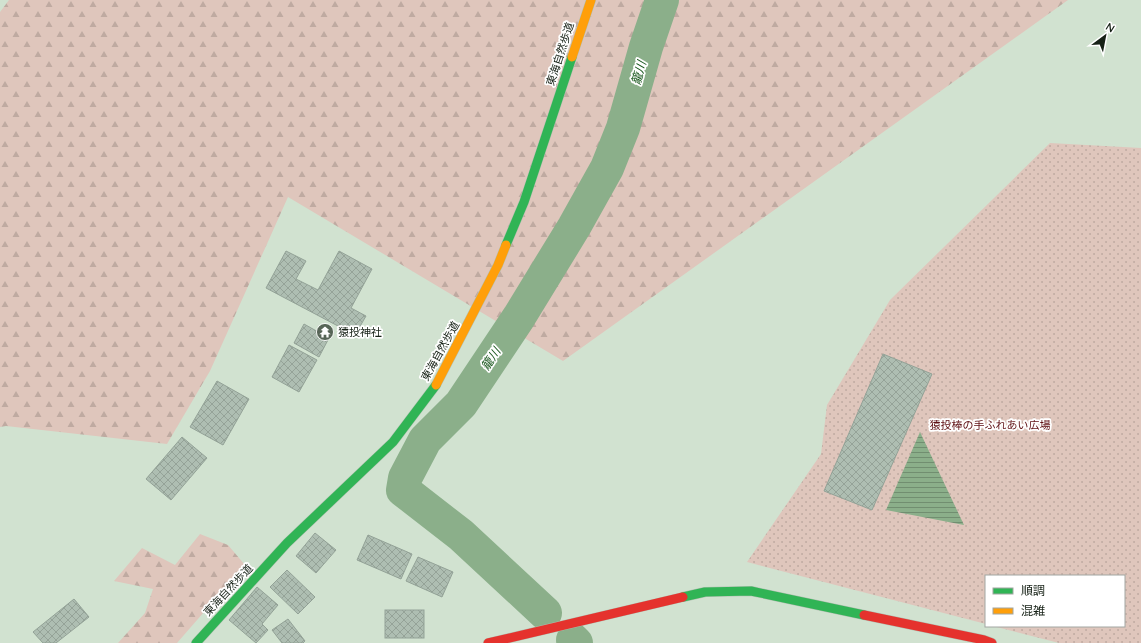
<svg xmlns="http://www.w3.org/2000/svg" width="1141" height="643" font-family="Quicksand,'Noto Sans JP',sans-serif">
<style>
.forest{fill:url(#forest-firs)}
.park{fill:url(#park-dots)}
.water{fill:url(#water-rules)}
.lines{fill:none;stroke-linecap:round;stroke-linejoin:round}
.river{stroke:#8baf8a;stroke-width:34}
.building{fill:url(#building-cross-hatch);stroke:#93a297}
.fast-casing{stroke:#b2bfb1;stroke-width:10}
.slow-casing{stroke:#b2bfb1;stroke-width:10}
.jam-casing{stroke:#b2bfb1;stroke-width:10}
.fast{stroke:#30b455;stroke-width:9}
.slow{stroke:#ff9f0a;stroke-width:9}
.jam{stroke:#e5322d;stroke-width:9}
.labels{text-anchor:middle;stroke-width:3.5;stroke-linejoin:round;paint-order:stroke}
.street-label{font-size:11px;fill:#162116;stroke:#fff}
.poi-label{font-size:11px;fill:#162116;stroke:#fff;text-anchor:start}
.park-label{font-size:11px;fill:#5f1014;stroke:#fff}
.water-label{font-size:12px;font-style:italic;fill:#16551a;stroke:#fff}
</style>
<defs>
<pattern id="forest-firs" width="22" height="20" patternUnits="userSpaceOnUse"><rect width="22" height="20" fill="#dfc6bc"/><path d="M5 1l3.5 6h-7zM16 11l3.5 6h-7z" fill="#bfaaa1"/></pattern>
<pattern id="park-dots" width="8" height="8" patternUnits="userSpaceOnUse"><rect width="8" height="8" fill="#dfc6bc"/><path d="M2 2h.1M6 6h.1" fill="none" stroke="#bfaaa1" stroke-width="1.8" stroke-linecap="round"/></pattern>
<pattern id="water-rules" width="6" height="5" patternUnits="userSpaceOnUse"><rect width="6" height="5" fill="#8baf8a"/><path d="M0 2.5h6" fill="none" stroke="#718e70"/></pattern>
<pattern id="building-cross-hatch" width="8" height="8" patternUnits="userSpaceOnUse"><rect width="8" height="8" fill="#aebeb2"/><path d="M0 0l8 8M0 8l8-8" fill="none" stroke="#95a398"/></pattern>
</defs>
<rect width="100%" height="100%" fill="#d1e2d0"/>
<g class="forest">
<path d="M9 0H1068L563 361 288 197 210 371 167 444 6 426 0 427V12Z"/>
<path d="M200 534 228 545 245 565 177 643H118L145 613 153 589 114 581 142 548 175 565Z"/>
</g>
<path class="park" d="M1050 143 1141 148V643H1059L993 626H1124V576H986V624L747 562 821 454 827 405 890 300Z"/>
<path class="water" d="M920 432 964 525 886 510Z"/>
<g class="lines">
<g class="river">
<path d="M545 613 461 535 403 490 405 478 425 440 461 404 519 317 574 227 607 168 623 128 646 47 662 0"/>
<path d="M573 640 576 643"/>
</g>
</g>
<g class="building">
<path d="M286 251 306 261 296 279 318 290 339 251 372 269 351 308 366 316 355 335 266 288Z"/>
<path d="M304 324 329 338 319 357 294 343Z"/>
<path d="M289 345 317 360 299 392 272 377Z"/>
<path d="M883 354 932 374 872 510 824 491Z"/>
<path d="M217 381 249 399 223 445 190 427Z"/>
<path d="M182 437 207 458 171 500 146 479Z"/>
<path d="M315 533 336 550 316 573 296 556Z"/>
<path d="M368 535 412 554 401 579 357 560Z"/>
<path d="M418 557 453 572 442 597 406 581Z"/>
<path d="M287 570 315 597 298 614 270 587Z"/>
<path d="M257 587 278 605 262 624 268 630 256 643 229 620Z"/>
<path d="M74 599 89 617 56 643H43L33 632Z"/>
<rect x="385" y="610" width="39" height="28"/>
<path d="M288 619 305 641 303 643H282L272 630Z"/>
</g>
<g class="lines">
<g class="fast-casing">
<g id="fast">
<path d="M506 245 524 202 572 57"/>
<path d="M683 597 705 592 751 591 864 615"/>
<path d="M196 643 287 543 393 442 436 385"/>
</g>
</g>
<g class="slow-casing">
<g id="slow">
<path d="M572 57 591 0"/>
<path d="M436 385 498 265 506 245"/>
</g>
</g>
<g class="jam-casing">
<g id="jam">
<path d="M864 615 984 640 992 643"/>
<path d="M488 643 683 597"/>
</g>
</g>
<use href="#fast" class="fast"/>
<use href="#slow" class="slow"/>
<use href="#jam" class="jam"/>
</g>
<defs>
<g id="temple-disc" transform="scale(0.9)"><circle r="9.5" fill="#576557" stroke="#fff"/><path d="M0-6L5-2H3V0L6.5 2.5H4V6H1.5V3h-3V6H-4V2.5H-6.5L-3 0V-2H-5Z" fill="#fff"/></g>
</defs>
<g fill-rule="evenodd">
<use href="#temple-disc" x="325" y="332"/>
</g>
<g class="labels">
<g class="street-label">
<text transform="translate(560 54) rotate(-72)" y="4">東海自然歩道</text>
<text transform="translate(440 351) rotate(-61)" y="4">東海自然歩道</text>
<text transform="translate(228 590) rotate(-47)" y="4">東海自然歩道</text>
</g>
<g class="poi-label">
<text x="338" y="336">猿投神社</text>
</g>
<g class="park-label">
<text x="990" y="429">猿投棒の手ふれあい広場</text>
</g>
<g class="water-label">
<text transform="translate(639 73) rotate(-74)" y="4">籠川</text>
<text transform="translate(491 359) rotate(-56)" y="4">籠川</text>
</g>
</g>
<rect x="985" y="575" width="140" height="52" fill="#ffffff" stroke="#a2a6a2"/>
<rect x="993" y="588" width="20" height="6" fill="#30b455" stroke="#a2a6a2"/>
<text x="1021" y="595" font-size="12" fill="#162116">順調</text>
<rect x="993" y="608" width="20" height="6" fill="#ff9f0a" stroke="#a2a6a2"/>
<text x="1021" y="615" font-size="12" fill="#162116">混雑</text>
<g transform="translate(1105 36) rotate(32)" stroke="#ffffff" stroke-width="3" paint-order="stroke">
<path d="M0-3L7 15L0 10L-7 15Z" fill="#162116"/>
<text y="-6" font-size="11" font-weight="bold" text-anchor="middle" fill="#162116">N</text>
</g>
</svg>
